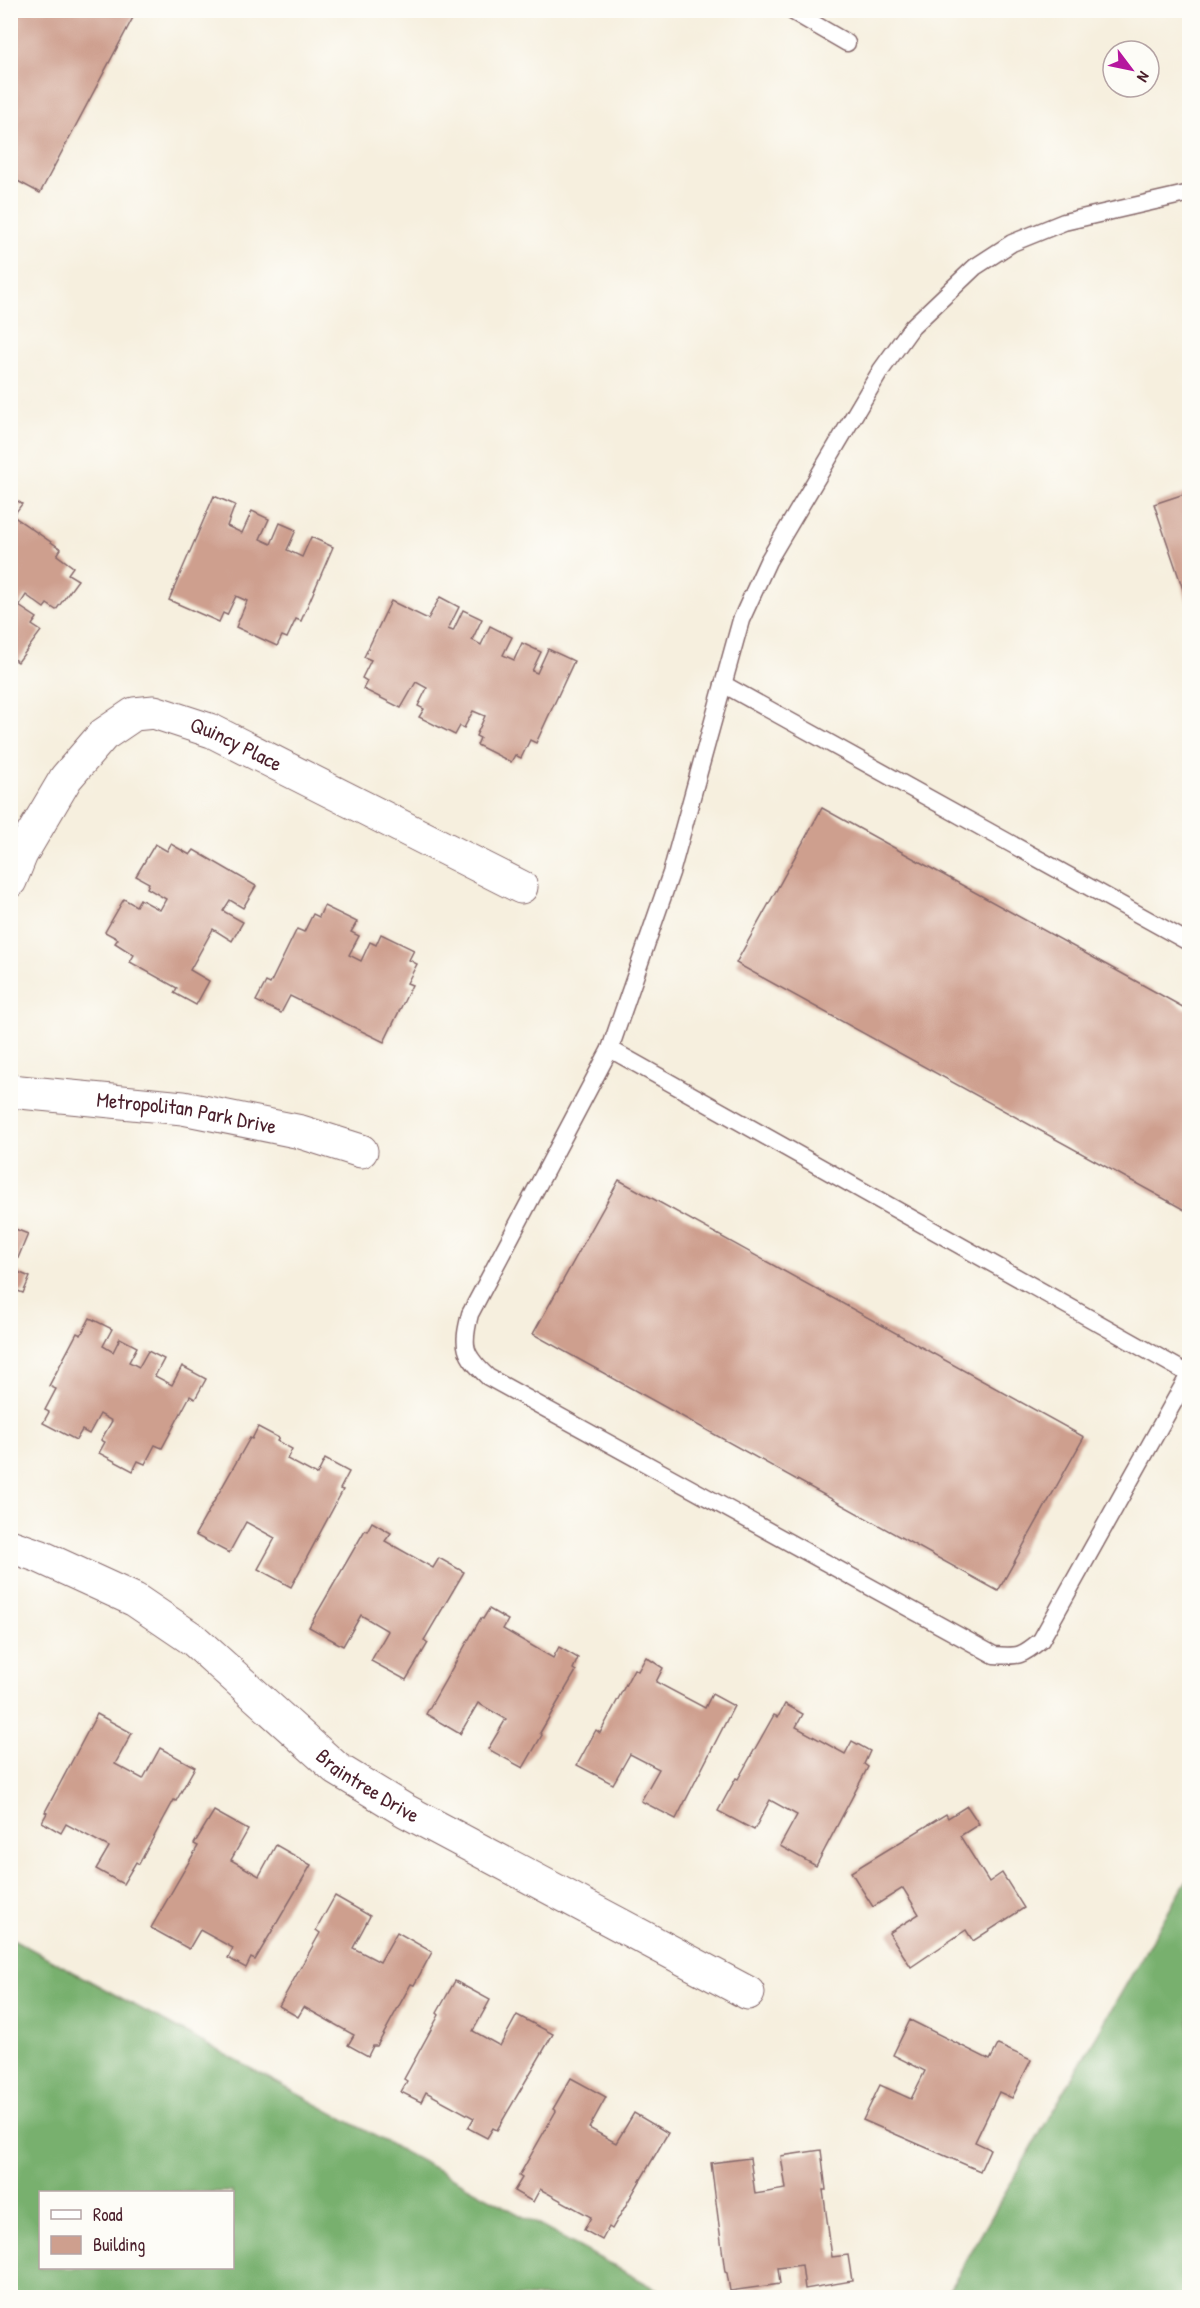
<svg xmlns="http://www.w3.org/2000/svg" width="1200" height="2308" font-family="'Patrick Hand',sans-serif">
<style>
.forest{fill:#78b06e;stroke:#61684c;stroke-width:1.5;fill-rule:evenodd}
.building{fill:#ce9f8e}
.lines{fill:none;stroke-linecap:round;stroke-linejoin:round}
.service-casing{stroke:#86686a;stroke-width:19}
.minor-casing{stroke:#86686a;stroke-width:35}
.service{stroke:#fff;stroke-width:16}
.minor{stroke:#fff;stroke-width:33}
.labels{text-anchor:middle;stroke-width:5;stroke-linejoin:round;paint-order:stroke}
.street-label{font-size:21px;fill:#4a1f2b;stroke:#fdfcf7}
</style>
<rect width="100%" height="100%" fill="#fdfcf7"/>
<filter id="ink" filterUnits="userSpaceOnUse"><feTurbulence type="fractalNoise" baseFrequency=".0167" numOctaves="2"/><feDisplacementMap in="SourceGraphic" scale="12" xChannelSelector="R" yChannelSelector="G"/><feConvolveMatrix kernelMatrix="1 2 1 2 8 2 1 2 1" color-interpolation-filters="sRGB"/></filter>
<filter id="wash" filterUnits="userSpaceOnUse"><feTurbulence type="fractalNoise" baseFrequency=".008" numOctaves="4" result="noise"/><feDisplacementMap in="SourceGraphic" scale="24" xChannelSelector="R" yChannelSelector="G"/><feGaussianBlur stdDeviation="1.35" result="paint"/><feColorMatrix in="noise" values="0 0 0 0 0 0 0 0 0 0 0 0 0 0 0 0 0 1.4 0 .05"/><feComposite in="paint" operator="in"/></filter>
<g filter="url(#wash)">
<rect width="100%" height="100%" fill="#f6efde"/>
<g class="forest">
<path d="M1189 1876V2297H945Z"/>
<path d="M11 1938 671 2297H11ZM40 2192H232V2268H40Z"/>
</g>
<g id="blocks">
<g class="building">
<path d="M10 10H137L40 193 10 177Z"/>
<path d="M1190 492V607H1189L1154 504Z"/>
<path d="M10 496 22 504 13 516 61 549 57 555 73 567 68 574 78 580 56 610 47 604 44 608 26 595 19 606 37 618 32 625 41 631 18 662 10 657Z"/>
<path d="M214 496 235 505 227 526 242 533 252 511 269 519 260 539 271 544 280 523 296 530 287 550 302 557 311 537 333 547 301 621 296 619 287 638 282 636 277 646 236 627 247 601 236 596 227 615 223 613 219 622 169 600Z"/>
<path d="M440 597 459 607 448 629 453 631 463 610 482 619 472 640 481 645 490 626 512 637 503 655 514 660 522 643 541 652 532 671 537 673 548 649 574 661 536 743 530 740 521 758 515 755 511 762 477 745 480 738 476 736 485 716 473 711 464 728 460 726 455 735 419 717 424 709 418 706 427 688 416 682 401 708 363 689 367 681 362 678 371 660 364 657 391 601 428 619Z"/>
<path d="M822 808 1190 1011V1213L736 963Z"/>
<path d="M155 844 167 851 171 844 190 855 194 850 256 886 243 908 230 900 223 911 243 922 232 941 213 929 190 970 209 981 196 1005 174 993 177 988 130 962 134 955 115 943 118 939 105 932 124 899 136 906 140 899 160 910 166 899 147 888 149 883 136 876Z"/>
<path d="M324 906 357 922 351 932 359 936 349 955 361 961 370 942 376 945 381 934 414 950 409 960 417 964 407 983 412 985 384 1042 290 996 281 1013 256 1001 266 982 270 984 297 929 304 932 313 914 319 917Z"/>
<path d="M619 1180 1084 1437 998 1591 533 1334Z"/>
<path d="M10 1227 28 1234 13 1270 30 1277 23 1293 10 1288Z"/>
<path d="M90 1318 112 1329 103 1346 113 1352 120 1338 137 1347 129 1362 139 1367 148 1351 164 1359 155 1376 172 1385 182 1366 206 1379 195 1399 190 1396 162 1448 155 1445 145 1464 138 1461 133 1471 99 1453 105 1442 101 1440 112 1421 100 1414 89 1434 82 1430 76 1440 43 1423 49 1412 45 1410 56 1389 49 1386 77 1333 81 1335Z"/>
<path d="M258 1427 279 1438 277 1441 292 1449 287 1459 317 1475 325 1459 349 1472 340 1489 343 1490 291 1587 258 1569 275 1538 246 1522 229 1553 195 1535 250 1438 252 1439Z"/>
<path d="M372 1522 391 1533 385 1541 433 1568 439 1558 464 1572 424 1640 428 1643 406 1680 371 1661 388 1631 361 1615 343 1646 309 1627 365 1530 367 1531Z"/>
<path d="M489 1609 508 1620 503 1629 553 1658 559 1647 578 1658 573 1669 576 1671 540 1733 542 1735 523 1768 488 1749 506 1719 478 1703 460 1734 426 1714 481 1618 483 1619Z"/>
<path d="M646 1657 663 1668 656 1682 705 1708 712 1694 734 1706 676 1819 641 1801 659 1769 630 1754 613 1784 577 1765 596 1730 600 1733 634 1669 638 1671Z"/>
<path d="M785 1704 803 1714 796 1727 845 1754 852 1741 870 1751 864 1764 868 1767 816 1866 780 1846 797 1815 770 1800 754 1830 718 1811 736 1778 738 1779 774 1715 778 1717Z"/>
<path d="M97 1714 132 1733 115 1764 143 1779 160 1748 195 1767 176 1801 174 1800 139 1864 136 1862 123 1884 96 1869 109 1847 66 1824 61 1833 42 1822 47 1813 45 1812Z"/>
<path d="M967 1806 979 1824 960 1836 989 1882 1002 1873 1024 1908 973 1941 966 1930 911 1967 889 1933 919 1914 903 1888 873 1907 851 1872 946 1814 948 1818Z"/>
<path d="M214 1811 248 1830 231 1860 259 1876 276 1845 311 1865 255 1960 251 1958 246 1968 228 1958 233 1948 200 1930 189 1949 151 1928 198 1846 194 1844Z"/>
<path d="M335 1896 370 1916 353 1948 380 1962 397 1932 432 1952 414 1985 411 1984 377 2046H373L368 2056 348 2045 354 2035 304 2007 298 2017 279 2006 320 1933 316 1930Z"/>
<path d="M455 1981 490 2000 473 2031 500 2046 517 2015 553 2034 497 2130 493 2128 487 2138 468 2128 474 2118 426 2092 421 2102 401 2092 407 2081 404 2079 439 2015 437 2013Z"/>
<path d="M910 2020 990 2060 998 2045 1031 2060 1012 2098 999 2092 975 2142 990 2149 980 2171 863 2120 880 2085 911 2099 925 2071 893 2055Z"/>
<path d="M571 2078 606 2097 589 2128 616 2143 634 2113 668 2133 612 2229 609 2227 602 2240 584 2230 591 2217 540 2189 533 2202 514 2191 522 2178 519 2176 556 2111 553 2109Z"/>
<path d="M821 2150 826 2190H823L832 2257 848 2255 852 2281 805 2289 802 2265 778 2268 780 2284 730 2291 727 2273 725 2272 711 2163 750 2158 755 2194 786 2189 781 2156Z"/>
</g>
</g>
</g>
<g filter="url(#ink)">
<use href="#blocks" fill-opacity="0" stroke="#86686a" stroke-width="1.5"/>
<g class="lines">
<g class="service-casing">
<g id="service">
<path d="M790 10 847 43"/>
<path d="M1190 193 1064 222 1012 243 975 267 912 327 881 370 768 561 741 620 671 873 610 1049 470 1314C462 1346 463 1354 488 1377L994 1655C1019 1657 1022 1656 1041 1640L1190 1373"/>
<path d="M723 684 1190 943"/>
<path d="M610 1049 1189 1374"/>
</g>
</g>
<g class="minor-casing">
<g id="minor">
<path id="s1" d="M10 881 21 854 66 778 103 735 134 714 154 712 212 731 521 887"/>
<path id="s2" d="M10 1091 183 1108 301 1132 361 1151"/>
<path id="s3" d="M10 1546 39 1556 135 1600 194 1640 337 1769 406 1811 748 1993"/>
</g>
</g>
<use href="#service" class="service"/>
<use href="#minor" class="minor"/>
</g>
</g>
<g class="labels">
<g class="street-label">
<text dy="7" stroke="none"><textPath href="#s1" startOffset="320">Quincy Place</textPath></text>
<text dy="7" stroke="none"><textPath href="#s2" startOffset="178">Metropolitan Park Drive</textPath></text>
<text dy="7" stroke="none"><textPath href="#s3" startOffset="435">Braintree Drive</textPath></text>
</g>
</g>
<rect width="1200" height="2308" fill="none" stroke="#fdfcf7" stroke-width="36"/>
<rect x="39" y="2191" width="195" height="78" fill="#fdfcf7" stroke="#b5a4a5" stroke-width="1.5"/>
<rect x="51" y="2210" width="30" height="9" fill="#ffffff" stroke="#b5a4a5" stroke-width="1.5"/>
<text x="93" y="2221" font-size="18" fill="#4a1f2b">Road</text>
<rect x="51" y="2236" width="30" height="18" fill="#ce9f8e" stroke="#b5a4a5" stroke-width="1.5"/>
<text x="93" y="2251" font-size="18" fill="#4a1f2b">Building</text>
<g transform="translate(1131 69) rotate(122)"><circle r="28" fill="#fdfcf7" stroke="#b5a4a5" stroke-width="1.5"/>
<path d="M0-4.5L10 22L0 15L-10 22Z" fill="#b5179e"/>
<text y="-9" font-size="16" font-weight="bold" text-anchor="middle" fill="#4a1f2b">N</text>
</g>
</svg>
